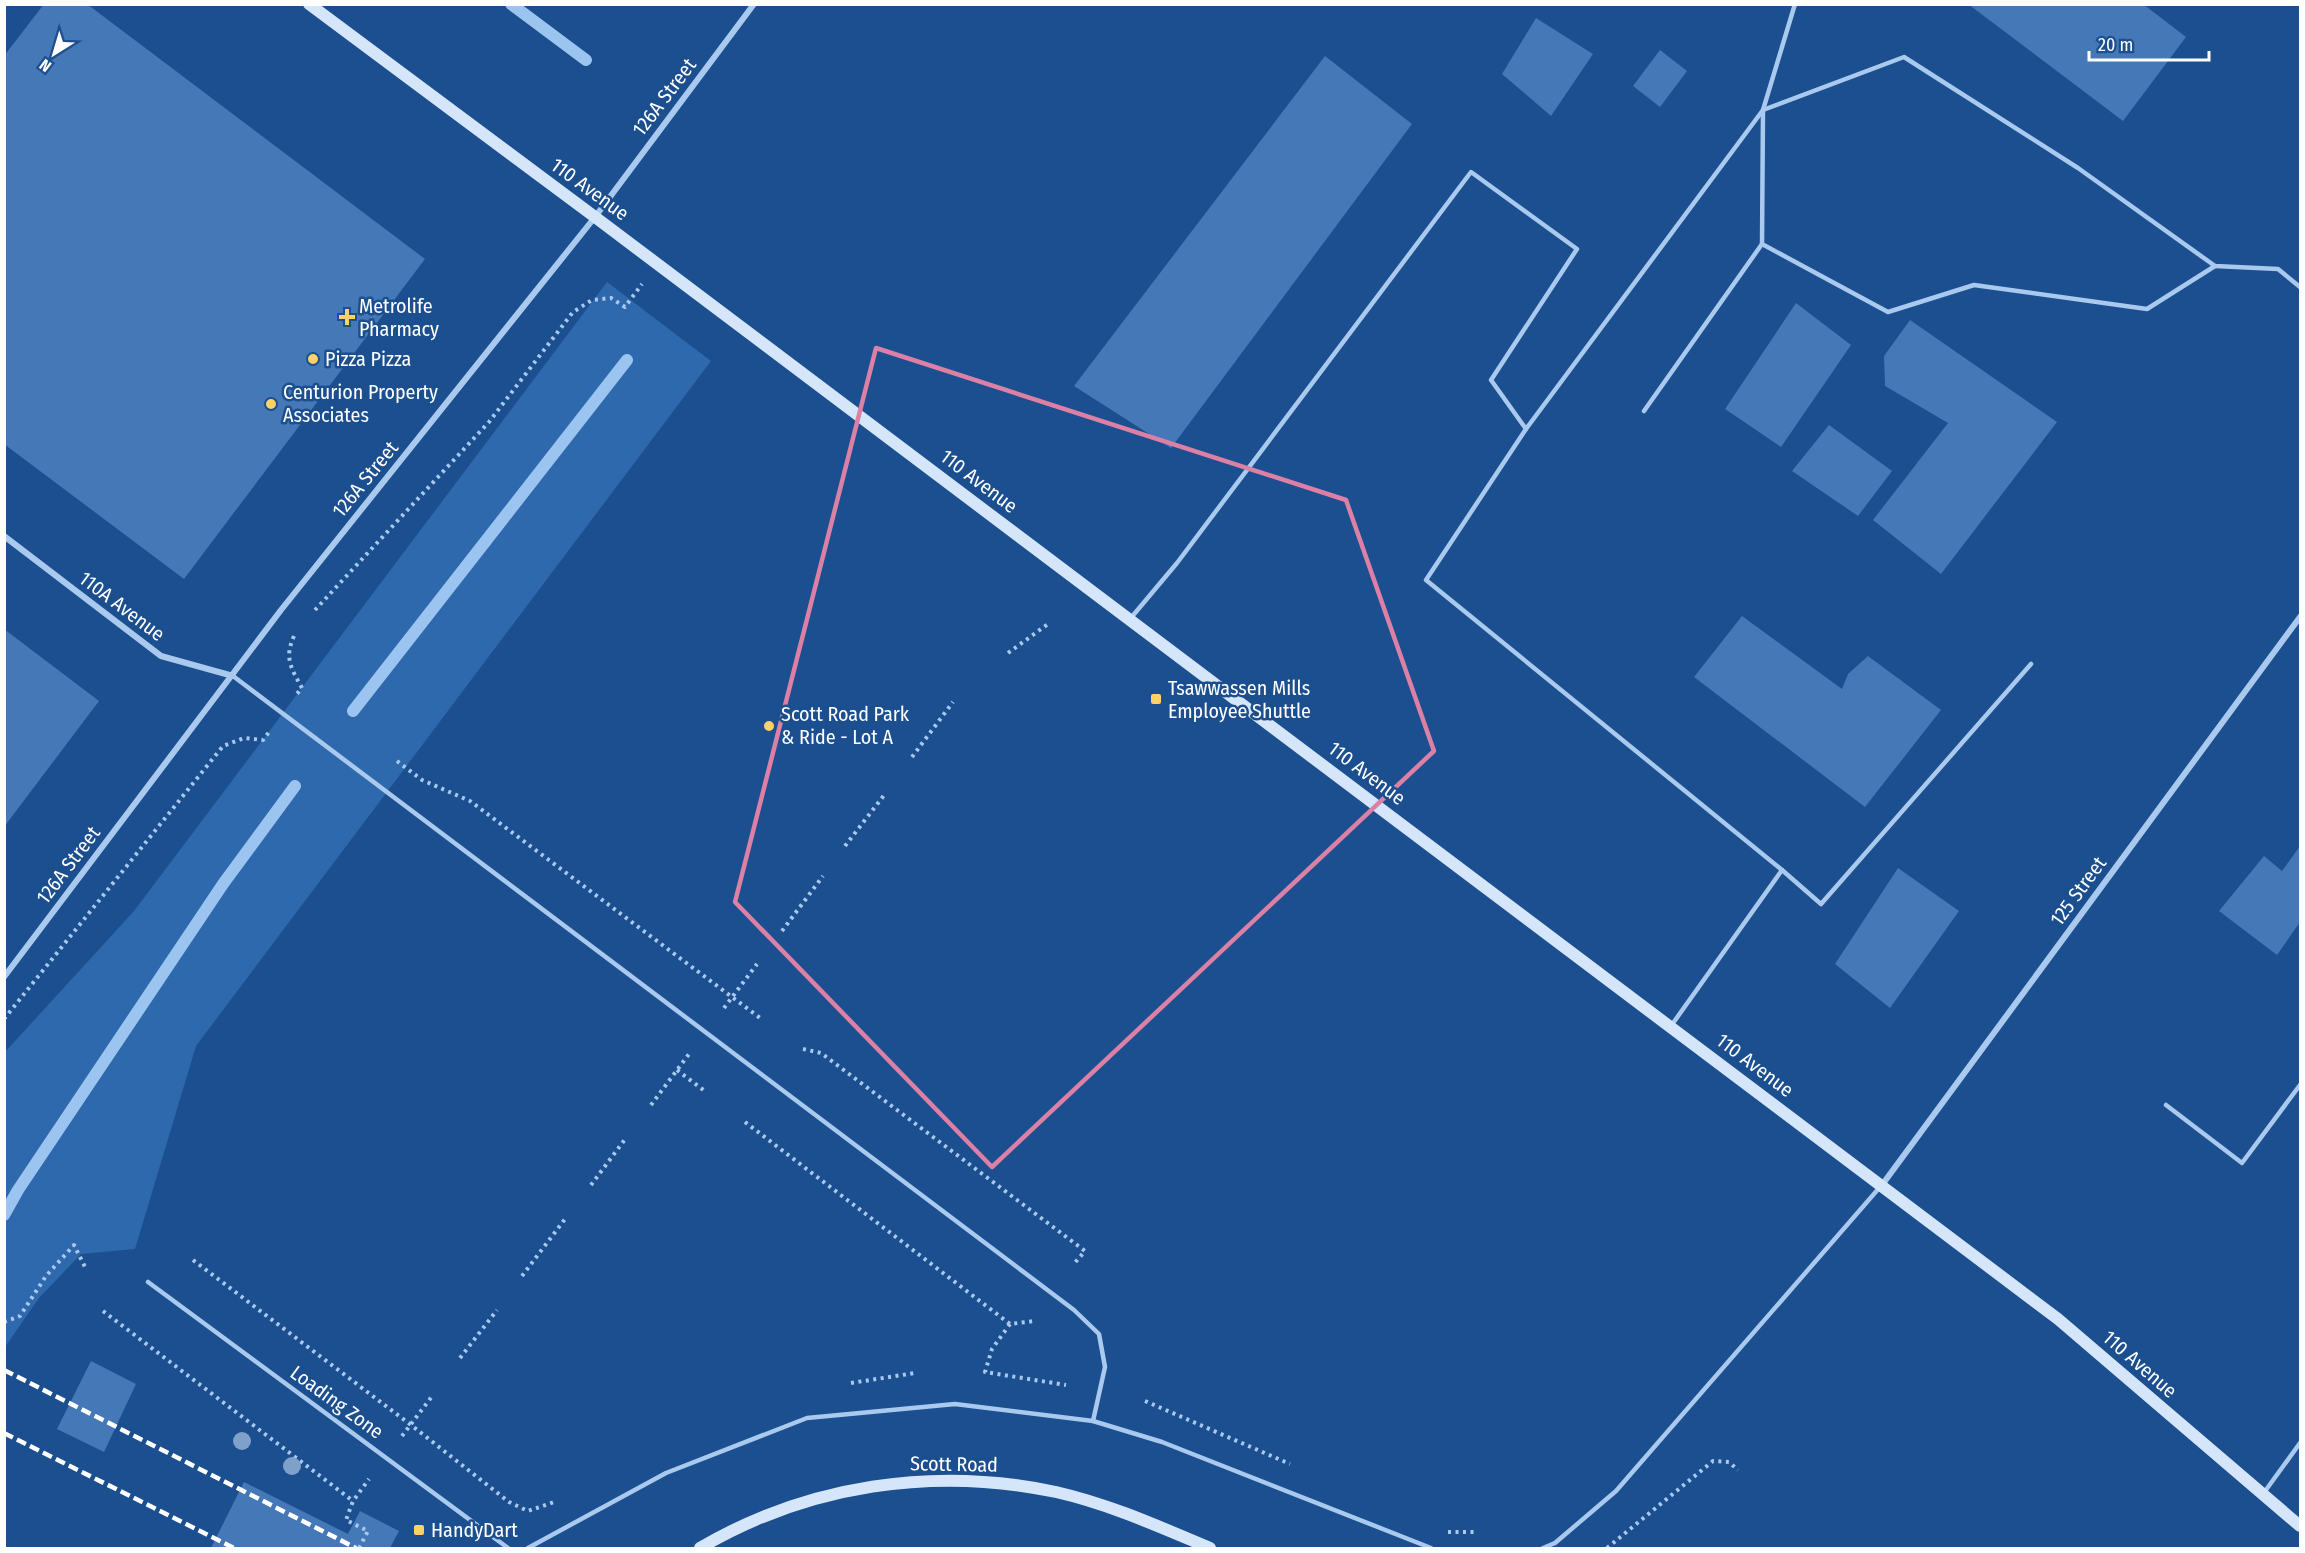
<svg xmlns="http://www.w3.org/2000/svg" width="2305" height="1553" font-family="'Fira Sans Condensed',sans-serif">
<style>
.green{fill:#2e69ad}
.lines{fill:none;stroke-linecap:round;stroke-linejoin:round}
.stream{stroke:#9cc4f0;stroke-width:12}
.building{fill:#4478b7}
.path{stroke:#a9c9ee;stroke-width:4;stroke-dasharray:3 4.5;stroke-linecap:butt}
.lane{stroke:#a9c9ee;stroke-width:4.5}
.street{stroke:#a9c9ee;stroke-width:6}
.secondary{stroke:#d6e6fa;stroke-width:12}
.rail{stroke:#fff;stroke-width:4.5;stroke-dasharray:10 4.5;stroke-linecap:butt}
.tree{fill:#7ea0ca}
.marked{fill:none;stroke:#dd80a5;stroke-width:4.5;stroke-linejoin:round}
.poi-dot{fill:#ffd166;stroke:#1b4f8f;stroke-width:2}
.labels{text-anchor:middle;stroke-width:5;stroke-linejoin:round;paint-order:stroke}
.street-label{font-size:20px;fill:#fff;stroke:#1b4f8f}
.poi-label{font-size:20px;fill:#fff;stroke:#1b4f8f;text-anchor:start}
</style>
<rect width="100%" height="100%" fill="#1b4f8f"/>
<path class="green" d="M607 282 711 361 196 1046 135 1249 81 1254 39 1298 5 1347V1052L134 911Z"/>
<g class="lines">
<g class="stream">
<path d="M511 4 586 60"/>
<path d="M353 711 627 360"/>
<path d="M4 1215 18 1190 223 884 295 786"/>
</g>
</g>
<g class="building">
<path d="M44 4H87L425 259 184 579 4 444V56Z"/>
<path d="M1968 4H2143L2186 37 2123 121Z"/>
<path d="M1536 18 1593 54 1551 116 1502 74Z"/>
<path d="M1660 50 1687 71 1660 107 1633 86Z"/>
<path d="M1325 56 1412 124 1171 448 1074 386Z"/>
<path d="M1796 303 1851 345 1781 447 1725 409Z"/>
<path d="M1910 320 2057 422 1941 574 1873 520 1948 423 1885 386 1884 356Z"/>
<path d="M1829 425 1892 471 1858 516 1792 471Z"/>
<path d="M1742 616 1842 689 1848 674 1868 656 1941 710 1865 807 1694 677Z"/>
<path d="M4 629 99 701 4 827Z"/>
<path d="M2300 846V922L2277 955 2219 911 2264 856 2282 871Z"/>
<path d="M1898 868 1959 911 1890 1008 1835 964Z"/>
<path d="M91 1361 136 1384 104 1452 57 1429Z"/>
<path d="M244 1482 348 1534 360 1511 399 1531 390 1548H211Z"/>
</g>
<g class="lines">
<g class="path">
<path d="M315 610 489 422 573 312 592 300 611 298 625 307 642 284"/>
<path d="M294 636C284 658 291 668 302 688L296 695"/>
<path d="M1008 653 1048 624"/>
<path d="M912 757 953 702"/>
<path d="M397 761 422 780 470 801 760 1018"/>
<path d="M845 846 885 794"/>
<path d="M782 931 823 876"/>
<path d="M724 1008 757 964"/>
<path d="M4 1019 223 746 244 738 263 740 269 732"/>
<path d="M803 1049 821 1053 1085 1251 1073 1265"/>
<path d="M677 1070 706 1092"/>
<path d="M651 1105 689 1054"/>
<path d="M745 1122 1010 1324 1035 1321"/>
<path d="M591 1185 626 1138"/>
<path d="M193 1260 411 1425 509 1502 528 1511 557 1501"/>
<path d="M522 1276 565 1219"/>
<path d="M103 1311 353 1501"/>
<path d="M4 1322 20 1316 46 1276 74 1245 86 1269"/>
<path d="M1010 1324 992 1349 985 1372 1066 1385"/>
<path d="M460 1358 497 1310"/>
<path d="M851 1383 915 1373"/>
<path d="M1145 1401 1290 1464"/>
<path d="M402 1436 433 1395"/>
<path d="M1448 1532H1474"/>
<path d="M359 1548 368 1531 346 1520 353 1501 369 1479"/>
<path d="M1607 1548 1713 1461 1729 1462 1738 1470"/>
</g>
<g class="lane">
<path d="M1762 244 1888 312 1974 285 2147 309 2215 266"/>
<path d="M1644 411 1762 244 1763 110 1795 4"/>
<path d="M1526 429 1763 110 1904 57 2078 168 2215 266 2278 269 2300 287"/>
<path d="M1130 619 1177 563 1471 172 1577 249 1491 380 1526 429 1426 580 1782 870 1671 1026"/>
<path d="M233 676 1074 1310 1099 1334 1105 1367 1093 1421"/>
<path d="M1782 870 1821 904 2031 664"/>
<path d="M2166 1105 2242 1163 2300 1085"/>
<path d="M148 1282 508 1548"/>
<path d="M2263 1494 2300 1443"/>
<path d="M528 1548 666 1473 807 1418 955 1404 1093 1421 1162 1442 1431 1548"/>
<path d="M1543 1548 1555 1543 1616 1491 1880 1187"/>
</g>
<g class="street">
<path d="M4 536 161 656 233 676"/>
<path d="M4 977 281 610 595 217 754 4"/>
<path d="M1882 1185 2300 617"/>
</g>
<g class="secondary">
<path d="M309 4 595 217 2058 1319 2300 1526"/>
<path d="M700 1548C807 1485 934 1466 1056 1492 1109 1504 1160 1527 1210 1548"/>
</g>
<g class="rail">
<path d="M4 1370 356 1548"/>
<path d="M4 1433 234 1548"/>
</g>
</g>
<g class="tree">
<circle cx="242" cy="1441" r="9"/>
<circle cx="292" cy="1466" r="9"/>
</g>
<path class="marked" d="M876 348 1346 500 1434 751 992 1167 735 902Z"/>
<g class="poi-dot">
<path d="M344 308h6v6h6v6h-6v6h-6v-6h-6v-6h6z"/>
<circle cx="313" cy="359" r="6"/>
<circle cx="271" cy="404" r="6"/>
<rect x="1150" y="693" width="12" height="12" rx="3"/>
<circle cx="769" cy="726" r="6"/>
<rect x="413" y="1524" width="12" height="12" rx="3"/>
</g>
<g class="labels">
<g class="street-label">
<text transform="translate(664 97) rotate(-53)" y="7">126A Street</text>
<text transform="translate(590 189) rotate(36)" y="7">110 Avenue</text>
<text transform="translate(365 479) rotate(-51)" y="7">126A Street</text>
<text transform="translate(979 481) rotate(37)" y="7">110 Avenue</text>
<text transform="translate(122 606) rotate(37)" y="7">110A Avenue</text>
<text transform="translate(1367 773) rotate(37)" y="7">110 Avenue</text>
<text transform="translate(68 865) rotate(-53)" y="7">126A Street</text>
<text transform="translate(2078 891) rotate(-54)" y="7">125 Street</text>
<text transform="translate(1755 1065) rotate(37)" y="7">110 Avenue</text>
<text transform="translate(2140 1364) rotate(41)" y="7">110 Avenue</text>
<text transform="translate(337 1402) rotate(36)" y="7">Loading Zone</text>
<text transform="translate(954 1464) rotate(1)" y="7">Scott Road</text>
</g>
<g class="poi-label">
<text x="359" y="313">Metrolife<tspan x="359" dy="23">Pharmacy</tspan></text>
<text x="325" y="366">Pizza Pizza</text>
<text x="283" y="399">Centurion Property<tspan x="283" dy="23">Associates</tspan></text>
<text x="1168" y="695">Tsawwassen Mills<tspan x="1168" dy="23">Employee Shuttle</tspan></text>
<text x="781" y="721">Scott Road Park<tspan x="781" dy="23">&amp; Ride - Lot A</tspan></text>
<text x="431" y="1537">HandyDart</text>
</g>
</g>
<rect width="2305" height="1553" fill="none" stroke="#ffffff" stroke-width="12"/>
<g transform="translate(54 54) rotate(217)" stroke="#1b4f8f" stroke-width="4.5" paint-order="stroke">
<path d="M0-4.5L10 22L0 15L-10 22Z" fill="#ffffff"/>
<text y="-9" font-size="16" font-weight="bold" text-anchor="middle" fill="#ffffff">N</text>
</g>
<path d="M2089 51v9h120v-9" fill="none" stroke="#ffffff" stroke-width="3"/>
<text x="2098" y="51" font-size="18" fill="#ffffff" stroke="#1b4f8f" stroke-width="4.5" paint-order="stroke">20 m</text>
</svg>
